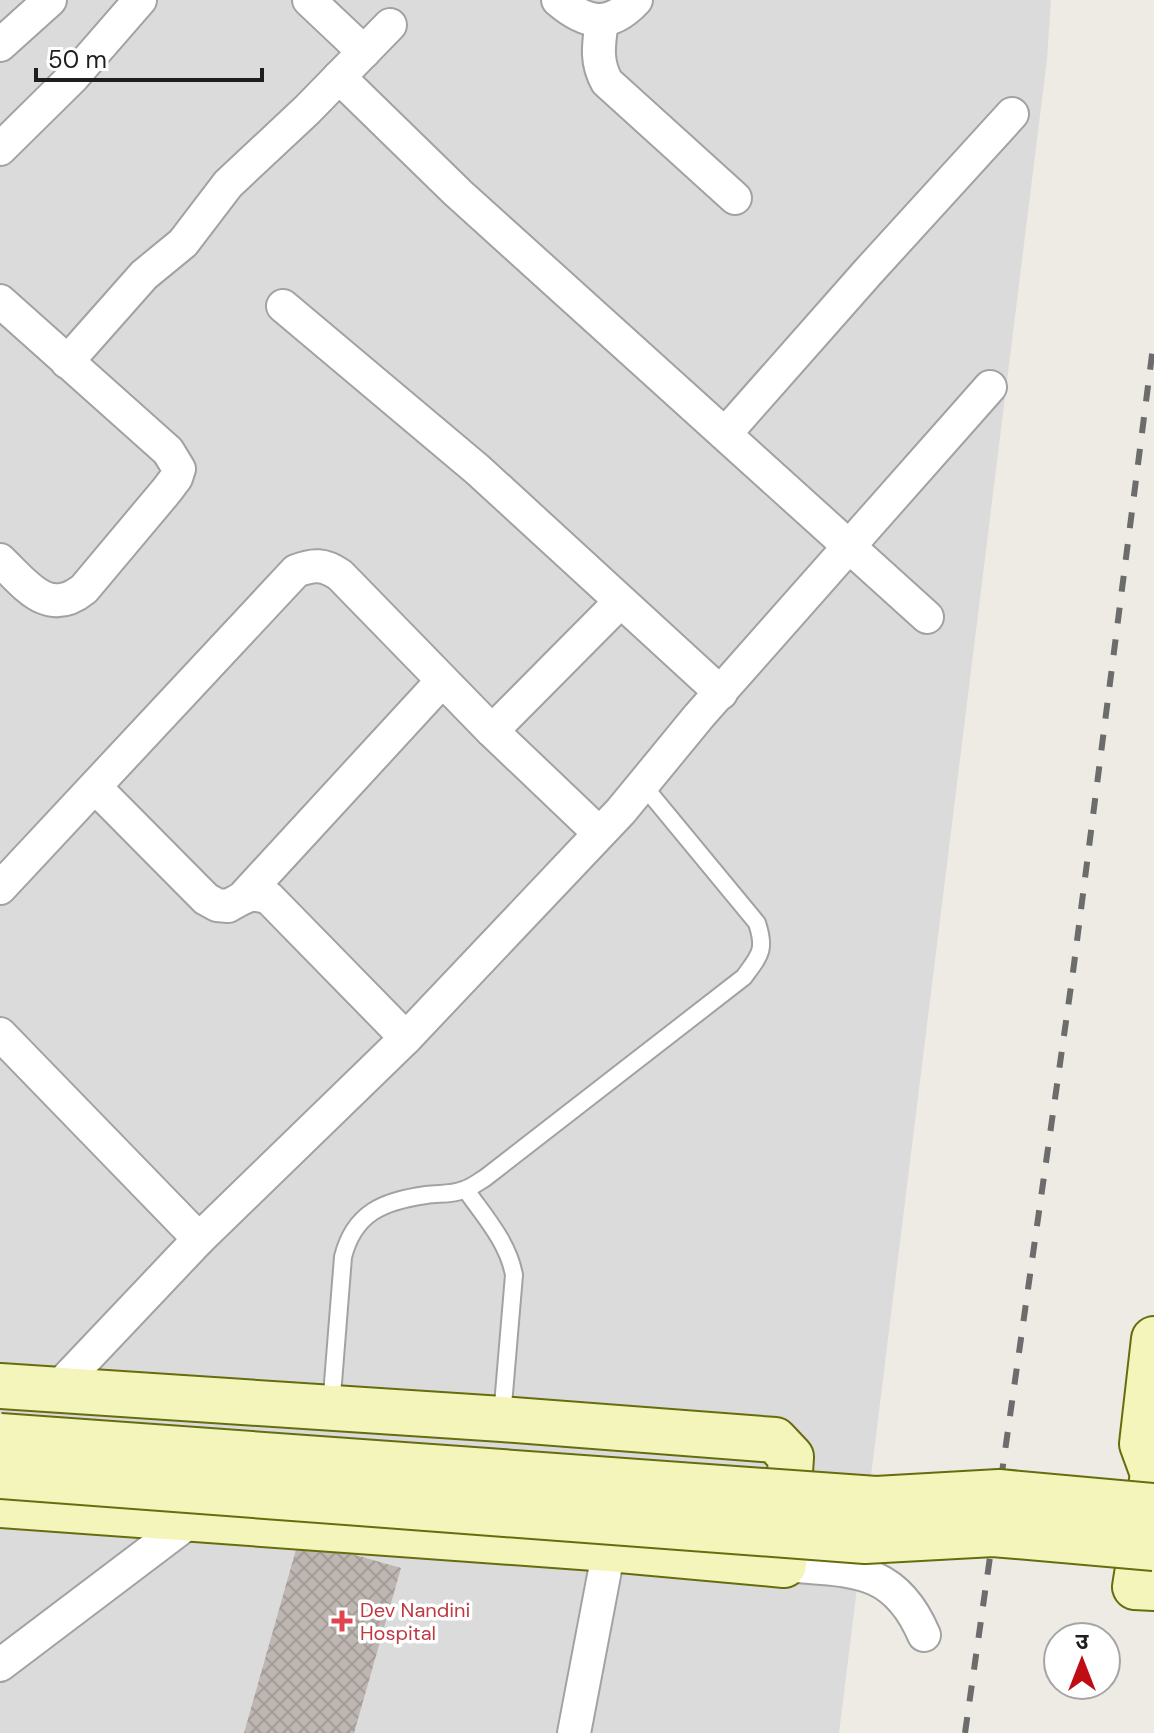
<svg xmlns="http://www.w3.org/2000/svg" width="1154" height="1733" font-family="'DM Sans','Noto Sans Devanagari',sans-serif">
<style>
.residential{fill:#dcdbdb}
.building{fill:url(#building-cross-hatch)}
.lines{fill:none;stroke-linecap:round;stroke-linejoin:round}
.lane-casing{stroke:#a2a2a2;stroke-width:20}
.street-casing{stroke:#a2a2a2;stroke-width:36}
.secondary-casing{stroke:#666d0c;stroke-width:48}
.lane{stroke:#fff;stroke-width:16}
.street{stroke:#fff;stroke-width:32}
.secondary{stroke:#f4f5bb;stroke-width:44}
.rail{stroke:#6c6c6c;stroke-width:6;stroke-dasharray:16 16;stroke-linecap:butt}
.secondary-bridge-casing{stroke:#666d0c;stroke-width:48;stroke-linecap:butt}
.secondary-bridge{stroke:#f4f5bb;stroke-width:44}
.health-dot{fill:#e0444e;stroke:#fff;stroke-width:3}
.labels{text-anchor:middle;stroke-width:7;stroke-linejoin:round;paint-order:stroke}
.health-label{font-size:20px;fill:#be3a42;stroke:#fff;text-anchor:start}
</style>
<defs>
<pattern id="building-cross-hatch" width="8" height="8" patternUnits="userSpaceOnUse" patternTransform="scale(2)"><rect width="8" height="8" fill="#beb6b1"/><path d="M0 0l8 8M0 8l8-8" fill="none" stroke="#a39c98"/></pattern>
</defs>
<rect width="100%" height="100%" fill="#eeeae4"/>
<path class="residential" d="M0 0H1051L1047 59 839 1733H0Z"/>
<path class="building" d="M299 1539 401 1568 354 1733H244Z"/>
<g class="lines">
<g class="lane-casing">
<g id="lane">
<path d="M466 1190C484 1216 508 1242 514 1275L502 1417"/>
<path d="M331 1408 343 1257C354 1213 383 1201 426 1195 439 1193 451 1195 463 1190 471 1188 478 1182 485 1178L744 977C760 955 766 950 757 923L643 785"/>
</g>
</g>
<g class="street-casing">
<g id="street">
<path d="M309 0 364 52"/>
<path d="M558 0C586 24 609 29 636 0"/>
<path d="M602 20C599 43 595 61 607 82L735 198"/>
<path d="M0 45 50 0"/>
<path d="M339 77 458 193 927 617"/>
<path d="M0 149 73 77 140 0"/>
<path d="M0 301 168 451 179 469 176 478 167 490 84 589C48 618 26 585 0 560"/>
<path d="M283 306 478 470 721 693"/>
<path d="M67 362 144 275 183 243 228 184 307 110 390 25"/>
<path d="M725 434 868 272 1012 114"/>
<path d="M492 731 620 602"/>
<path d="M95 787 206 899 217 905 228 906C245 897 250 891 269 898L406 1038"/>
<path d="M0 888 296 571C314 564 324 564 340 575L492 731 599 833"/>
<path d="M246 894 442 681"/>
<path d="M0 1034 199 1239"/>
<path d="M56 1390 199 1239 406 1038 621 811 699 716 990 387"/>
<path d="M784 1565C851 1571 894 1565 924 1635"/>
<path d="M0 1665 193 1519"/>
<path d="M574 1733 609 1549"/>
</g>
</g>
<g class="secondary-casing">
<g id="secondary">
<path d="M1154 1339 1142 1444 1153 1474 1135 1587 1154 1588"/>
<path d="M0 1386 502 1419 775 1440 791 1457 784 1565 609 1549 0 1505"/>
</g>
</g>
<use href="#lane" class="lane"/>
<use href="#street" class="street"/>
<use href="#secondary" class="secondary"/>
<path class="rail" d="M965 1733 1073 972 1154 339"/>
<g class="secondary-bridge-casing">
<g id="secondary-bridge">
<path d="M0 1436 876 1499 999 1492 1154 1506"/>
<path d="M0 1476 865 1541 993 1534 1154 1548"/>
</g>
</g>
<use href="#secondary-bridge" class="secondary-bridge"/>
</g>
<path class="health-dot" d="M338 1609h8v8h8v8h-8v8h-8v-8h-8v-8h8z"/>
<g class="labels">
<g class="health-label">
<text x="360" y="1617">Dev Nandini<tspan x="360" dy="23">Hospital</tspan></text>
</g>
</g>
<g transform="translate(1082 1661)"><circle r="38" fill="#ffffff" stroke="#a5a5a5" stroke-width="2"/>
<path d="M0-6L14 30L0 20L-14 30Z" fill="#be0e14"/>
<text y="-12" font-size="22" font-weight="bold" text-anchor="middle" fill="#1e1e1e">उ</text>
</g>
<path d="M36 68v12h226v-12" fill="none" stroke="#1e1e1e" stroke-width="4"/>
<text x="48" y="68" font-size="24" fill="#1e1e1e" stroke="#ffffff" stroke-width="6" paint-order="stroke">50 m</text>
</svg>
